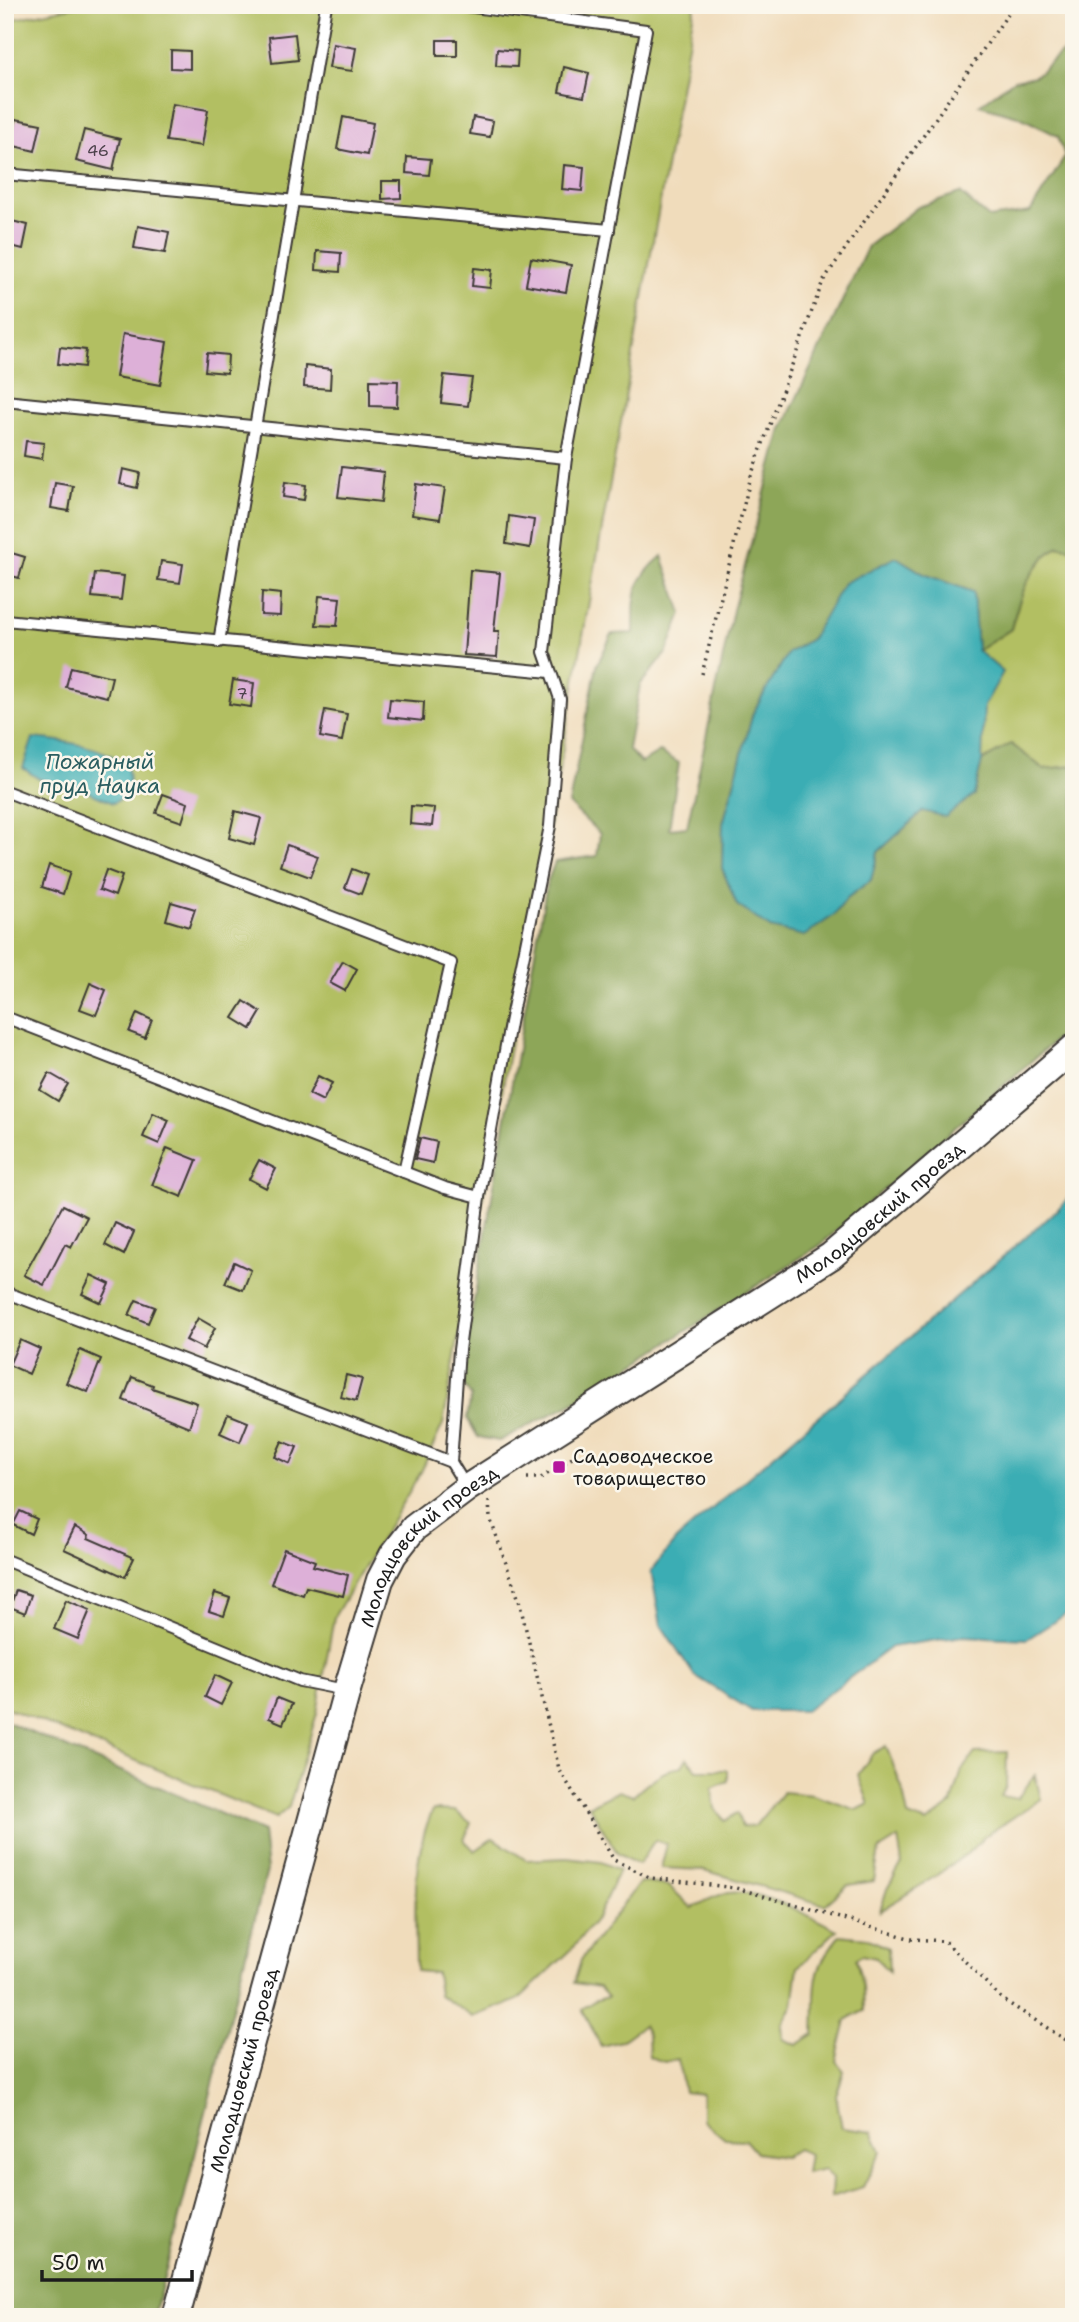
<svg xmlns="http://www.w3.org/2000/svg" width="1079" height="2322" font-family="'Shantell Sans',sans-serif">
<style>
.green{fill:#b2bf62;stroke:#676e3f;stroke-width:2}
.forest{fill:#8da658;stroke:#54613a;stroke-width:2}
.water{fill:#3badb4;stroke:#2c6468;stroke-width:2}
.building{fill:#ddb0d8}
.lines{fill:none;stroke-linecap:round;stroke-linejoin:round}
.service-casing{stroke:#3c3934;stroke-width:14}
.tertiary-casing{stroke:#3c3934;stroke-width:30}
.path{stroke:#3c3934;stroke-width:3.5;stroke-dasharray:2 5;stroke-linecap:butt}
.service{stroke:#fff;stroke-width:10}
.tertiary{stroke:#fff;stroke-width:26}
.poi-dot{fill:#b5179e;stroke:#fbf7ec;stroke-width:2.5}
.labels{text-anchor:middle;stroke-width:5;stroke-linejoin:round;paint-order:stroke}
.number-label{font-size:16px;fill:#4c414b}
.street-label{font-size:19px;fill:#1c1c1c;stroke:#fbf7ec}
.poi-label{font-size:19px;fill:#1c1c1c;stroke:#fbf7ec;text-anchor:start}
.water-label{font-size:21px;font-style:italic;fill:#2a5d60;stroke:#fbf7ec}
</style>
<rect width="100%" height="100%" fill="#fbf7ec"/>
<filter id="ink" filterUnits="userSpaceOnUse"><feTurbulence type="fractalNoise" baseFrequency=".0143" numOctaves="2"/><feDisplacementMap in="SourceGraphic" scale="14" xChannelSelector="R" yChannelSelector="G"/><feConvolveMatrix kernelMatrix="1 2 1 2 8 2 1 2 1" color-interpolation-filters="sRGB"/></filter>
<filter id="wash" filterUnits="userSpaceOnUse"><feTurbulence type="fractalNoise" baseFrequency=".00686" numOctaves="4" result="noise"/><feDisplacementMap in="SourceGraphic" scale="28" xChannelSelector="R" yChannelSelector="G"/><feGaussianBlur stdDeviation="1.57" result="paint"/><feColorMatrix in="noise" values="0 0 0 0 0 0 0 0 0 0 0 0 0 0 0 0 0 1.4 0 .05"/><feComposite in="paint" operator="in"/></filter>
<g filter="url(#wash)">
<rect width="100%" height="100%" fill="#f0dcbb"/>
<g class="green">
<path d="M81 5H695L443 1424 421 1472 334 1617 317 1713 289 1807 276 1818 5 1707V21Z"/>
<path d="M1058 546 1074 549V766L1044 769 1011 745 982 761 983 706 1003 672 977 651 1011 629C1020 596 1029 566 1058 546Z"/>
<path d="M886 1746 902 1788 908 1816 927 1823 952 1803 962 1770 975 1753 1007 1752 1006 1787 1001 1796 1017 1799 1035 1775 1041 1799 985 1836 968 1853 934 1877 880 1911 887 1889 902 1863 898 1838 879 1850 874 1881 848 1885 825 1905 704 1870 661 1868 667 1844 655 1840 638 1865 618 1854 589 1806 619 1791 633 1796C648 1783 662 1770 682 1766L687 1758 697 1770H728V1781L712 1788 715 1809 725 1821 737 1813 742 1827 755 1826 783 1792 813 1795 857 1810 869 1804 858 1775 873 1753Z"/>
<path d="M433 1810 455 1811 471 1823 464 1840 475 1851 493 1838 526 1860 566 1858 601 1862 619 1870 598 1916 570 1951 518 2000 473 2017 439 1995 436 1973 416 1971C416 1919 410 1858 433 1810Z"/>
<path d="M640 1882 669 1886 692 1908C704 1902 715 1895 728 1893 763 1889 807 1915 837 1930L798 1967 793 2005 782 2025 783 2039 797 2045 814 2034C817 1987 808 1974 840 1935L867 1938 888 1948 889 1972 876 1958 862 1955 856 1959 863 1986 864 2011 846 2020 836 2061 844 2071 836 2096 842 2128 872 2132 881 2151 863 2187 831 2197 832 2179 824 2169 806 2173 809 2154 797 2149 784 2157 756 2153 745 2140 725 2139 702 2120V2094L684 2092 678 2059 665 2062 649 2057 648 2035 643 2025 621 2041 601 2046 582 2009 594 2001 608 1997 599 1987 574 1983 581 1960Z"/>
</g>
<g class="forest">
<path d="M1074 42V549L1058 546C1029 566 1020 596 1011 629L977 651 973 592 924 574 896 557 811 639 788 653 753 713 723 824 722 868 737 905 834 915 847 898 871 880 878 852 923 811 974 795 982 761 1011 744 1044 769 1074 766V1024L819 1246 573 1403 499 1441 478 1437 467 1418 471 1396 460 1379 547 883 555 862 597 856 600 834 569 804 597 665 612 634 634 633C634 596 632 581 662 556L682 613 667 652 640 685 628 749 641 763 660 752 679 763 669 829 687 827 733 610 782 429 868 246 918 207 960 193 989 218 1030 212 1065 157 1058 136 1018 116 979 105 1014 80 1035 76Z"/>
<path d="M5 1721 263 1832 267 1871 154 2317H5Z"/>
</g>
<g class="water">
<path d="M896 557 924 574 973 592 977 650 1003 672 984 706 982 761 974 795 945 817 923 811 878 852 871 880 847 898 834 915 804 936 770 928 737 905 722 868 723 824 753 713 788 653 811 639 844 583Z"/>
<path d="M33 738C64 741 101 745 127 765 130 783 132 795 113 803L79 788 39 779 23 768Z"/>
<path d="M1074 1192V1609L1027 1639 963 1636 891 1647 805 1711H752L694 1675 661 1625 651 1571 676 1540 1059 1208Z"/>
</g>
<g id="blocks">
<g class="building">
<path d="M295 34 298 60 272 63 269 37Z"/>
<rect x="437" y="40" width="20" height="16"/>
<path d="M333 44 356 48 352 71 329 68Z"/>
<path d="M497 49 518 51 517 67 496 66Z"/>
<path d="M171 50 190 51V69L171 68Z"/>
<path d="M564 67 589 73 584 97 559 92Z"/>
<path d="M172 104 208 110 202 146 166 141Z"/>
<path d="M343 117 373 123 367 155 337 149Z"/>
<path d="M473 117 493 121 490 137 470 134Z"/>
<path d="M16 119 41 124 35 151 10 145Z"/>
<path d="M84 130 120 139 113 170 76 161Z"/>
<path d="M407 157 431 159 429 175 406 173Z"/>
<path d="M564 165 584 167 582 191 562 189Z"/>
<path d="M382 181H401V198L382 199Z"/>
<path d="M12 221 28 225 23 249 7 245Z"/>
<path d="M138 226 169 232 165 253 134 248Z"/>
<path d="M317 251 341 253 340 272 316 270Z"/>
<path d="M531 258 571 265 566 292 526 285Z"/>
<path d="M474 268 492 270 490 288 472 286Z"/>
<path d="M123 334 167 342 160 385 116 377Z"/>
<path d="M60 347 86 350 84 367 58 364Z"/>
<path d="M207 353 228 355 227 373 205 371Z"/>
<path d="M305 366 331 369 330 389 304 387Z"/>
<path d="M444 375 472 378 468 406 441 403Z"/>
<path d="M370 380 398 381 397 407 370 406Z"/>
<path d="M26 441 44 443 42 459 24 456Z"/>
<path d="M342 467 384 472 381 502 338 497Z"/>
<path d="M123 469 140 473 137 488 120 484Z"/>
<path d="M285 482 306 485 304 500 283 497Z"/>
<path d="M55 483 73 486 69 511 51 508Z"/>
<path d="M416 484 445 488 440 519 412 515Z"/>
<path d="M509 516 534 520 530 548 506 544Z"/>
<path d="M5 551 25 557 19 578 5 574Z"/>
<path d="M161 561 183 564 180 583 158 580Z"/>
<path d="M470 570 500 573 494 631H499L497 657 464 655Z"/>
<path d="M95 573 124 576 121 600 92 597Z"/>
<path d="M262 592 281 594 280 616 261 615Z"/>
<path d="M319 596 340 598 337 626 316 625Z"/>
<path d="M71 667 112 677 107 697 66 687Z"/>
<path d="M233 680 254 683 251 707 229 704Z"/>
<path d="M390 699 424 702 423 721 388 717Z"/>
<path d="M325 710 347 714 342 741 320 737Z"/>
<path d="M163 794 188 803 182 822 156 813Z"/>
<path d="M411 806 434 808 432 826 410 824Z"/>
<path d="M235 811 261 818 254 845 229 838Z"/>
<path d="M287 845 318 856 310 877 280 866Z"/>
<path d="M49 865 70 872 63 894 42 887Z"/>
<path d="M352 869 368 875 361 894 345 888Z"/>
<path d="M106 870 122 876 115 896 99 890Z"/>
<path d="M171 902 195 909 189 927 166 920Z"/>
<path d="M343 961 357 969 345 991 330 983Z"/>
<path d="M90 983 106 990 96 1015 80 1009Z"/>
<path d="M244 1001 261 1012 251 1029 233 1018Z"/>
<path d="M137 1013 152 1020 145 1038 129 1032Z"/>
<path d="M49 1073 68 1084 58 1101 40 1090Z"/>
<path d="M318 1076 332 1083 323 1101 309 1094Z"/>
<path d="M153 1113 169 1120 159 1144 143 1137Z"/>
<path d="M420 1138 437 1142 433 1163 415 1159Z"/>
<path d="M167 1148 197 1160 182 1197 152 1185Z"/>
<path d="M259 1160 276 1169 266 1188 249 1179Z"/>
<path d="M63 1205 87 1217 71 1247 65 1244 44 1285 24 1275Z"/>
<path d="M115 1223 134 1232 124 1255 105 1245Z"/>
<path d="M234 1262 251 1270 243 1290 225 1283Z"/>
<path d="M91 1275 110 1284 101 1303 82 1294Z"/>
<path d="M136 1300 155 1307 148 1323 129 1315Z"/>
<path d="M198 1318 215 1328 204 1349 186 1340Z"/>
<path d="M20 1340 40 1349 29 1374 9 1365Z"/>
<path d="M80 1350 101 1359 88 1392 66 1383Z"/>
<path d="M346 1375 362 1379 356 1401 341 1397Z"/>
<path d="M132 1377 153 1385 152 1388 197 1403 189 1427 123 1400Z"/>
<path d="M228 1414 248 1422 240 1442 220 1433Z"/>
<path d="M282 1441 297 1447 290 1464 275 1457Z"/>
<path d="M20 1511 37 1519 31 1534 13 1525Z"/>
<path d="M75 1527 89 1535 88 1538 134 1558 125 1577 64 1549Z"/>
<path d="M284 1549 315 1561 313 1566 348 1575 343 1596 306 1587 303 1595 271 1584Z"/>
<path d="M16 1590 31 1595 25 1613 10 1607Z"/>
<path d="M215 1593 230 1598 224 1616 209 1611Z"/>
<path d="M66 1600 90 1610 78 1639 54 1629Z"/>
<path d="M215 1675 232 1683 221 1705 205 1697Z"/>
<path d="M277 1698 292 1704 283 1724 269 1718Z"/>
</g>
</g>
</g>
<g filter="url(#ink)">
<use href="#blocks" fill-opacity="0" stroke="#3c3934" stroke-width="2"/>
<g class="lines">
<g class="service-casing">
<g id="service">
<path d="M459 5 646 30 566 458 544 652 560 699 550 826 510 1023 479 1197"/>
<path d="M5 174 609 230"/>
<path d="M5 401 566 458"/>
<path d="M5 620 550 672"/>
<path d="M219 642 326 5"/>
<path d="M5 791 451 963 404 1172"/>
<path d="M5 1017 445 1188 479 1197 459 1350 451 1462 467 1488"/>
<path d="M5 1292 451 1462"/>
<path d="M5 1560 300 1681 345 1690"/>
</g>
</g>
<g class="tertiary-casing">
<g id="tertiary">
<path id="s1" d="M176 2317 347 1690 380 1580 393 1555 414 1528 467 1488 831 1256 1074 1048"/>
</g>
</g>
<g class="path">
<path d="M5 8 20 5"/>
<path d="M702 674 751 476 823 281 1014 5"/>
<path d="M527 1478H541L572 1458"/>
<path d="M489 1501 490 1518 519 1600 559 1769 614 1860 651 1878 736 1888 912 1939 945 1941 1002 1999 1074 2045"/>
</g>
<use href="#service" class="service"/>
<use href="#tertiary" class="tertiary"/>
</g>
</g>
<rect class="poi-dot" x="552" y="1460" width="14" height="14" rx="3.5"/>
<g class="labels">
<g class="number-label">
<text x="98" y="156">46</text>
<text x="242" y="699">7</text>
</g>
<g class="street-label">
<text dy="7" stroke="none"><textPath href="#s1" startOffset="1390">Молодцовский проезд</textPath></text>
<text dy="7" stroke="none"><textPath href="#s1" startOffset="822">Молодцовский проезд</textPath></text>
<text dy="7" stroke="none"><textPath href="#s1" startOffset="256">Молодцовский проезд</textPath></text>
</g>
<g class="poi-label">
<text x="573" y="1463">Садоводческое<tspan x="573" dy="22">товарищество</tspan></text>
</g>
<g class="water-label">
<text x="100" y="769">Пожарный<tspan x="100" dy="24">пруд Наука</tspan></text>
</g>
</g>
<rect width="1079" height="2322" fill="none" stroke="#fbf7ec" stroke-width="28"/>
<path d="M42 2270v10h150v-10" fill="none" stroke="#1c1c1c" stroke-width="3.5"/>
<text x="52" y="2270" font-size="21" fill="#1c1c1c" stroke="#fbf7ec" stroke-width="5" paint-order="stroke">50 m</text>
</svg>
